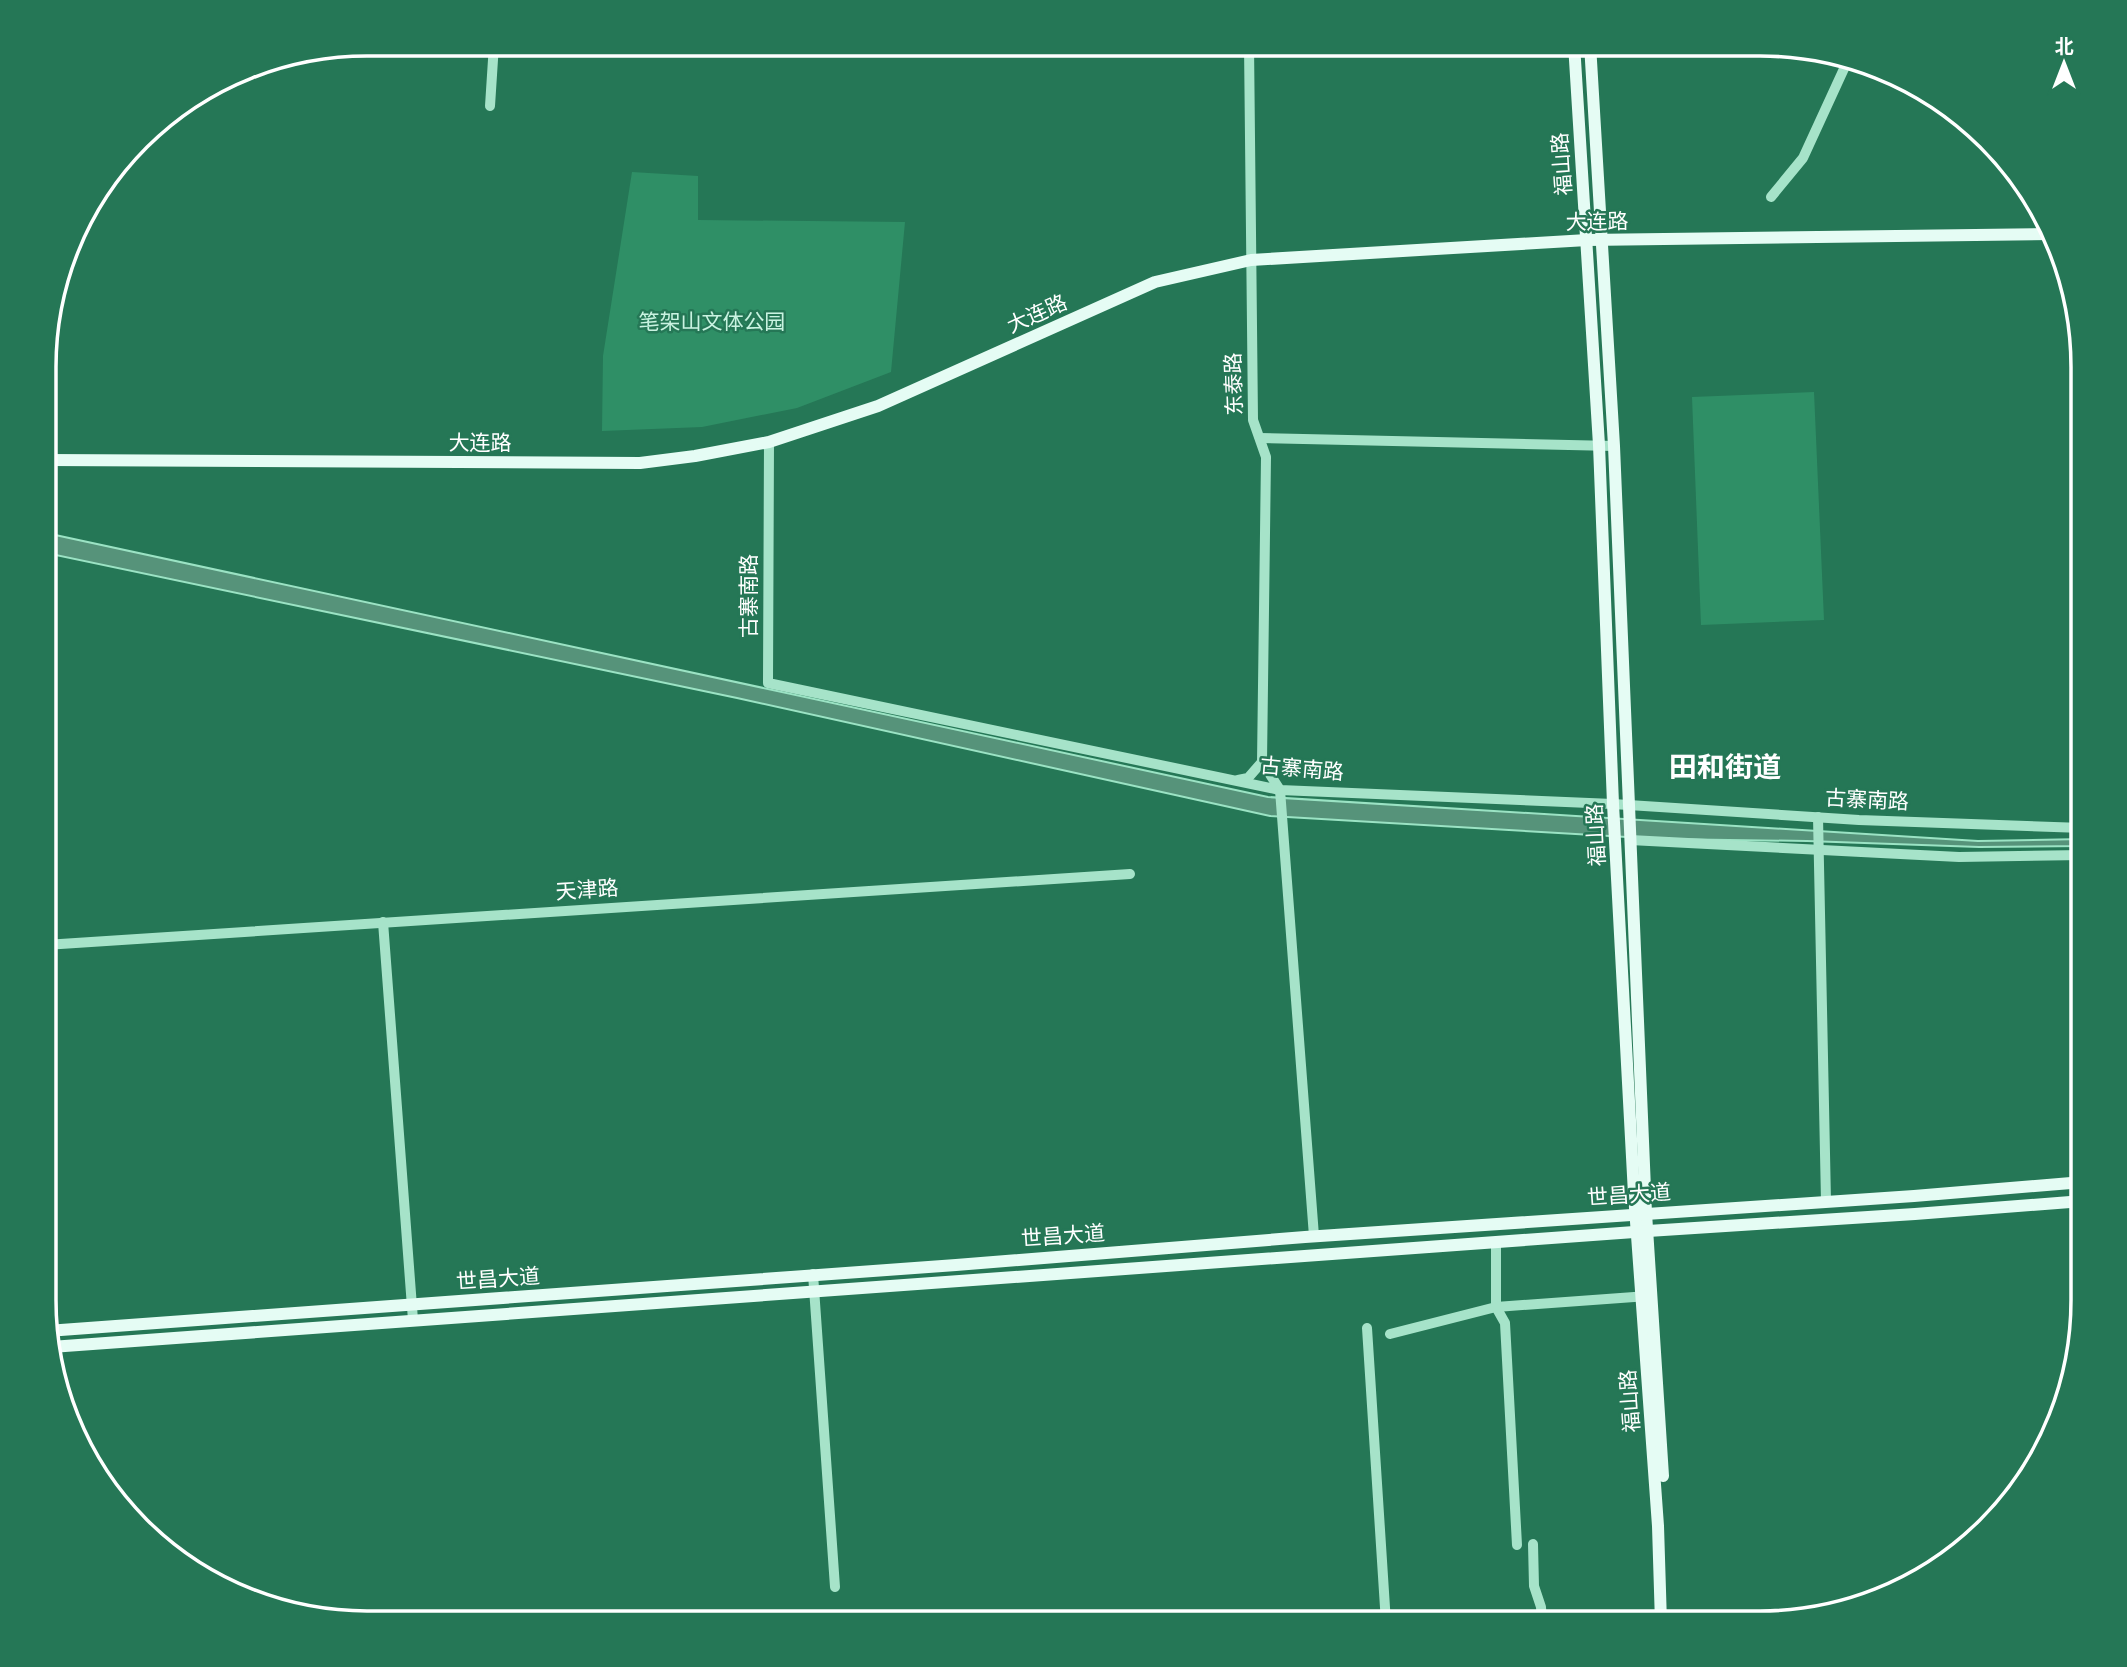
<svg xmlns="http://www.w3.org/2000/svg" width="2127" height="1667" font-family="'DM Sans','Noto Sans SC',sans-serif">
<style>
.green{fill:#2f8f66}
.water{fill:#56937a;stroke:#9be3c4;stroke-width:2}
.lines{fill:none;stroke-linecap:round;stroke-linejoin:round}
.minor{stroke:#a6e3c9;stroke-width:10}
.major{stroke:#e5fcf4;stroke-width:12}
.labels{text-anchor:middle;stroke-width:5;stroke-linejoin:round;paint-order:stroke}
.street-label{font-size:21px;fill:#fff;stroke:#257756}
.park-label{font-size:21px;fill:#c9f3e1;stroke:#257756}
.district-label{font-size:28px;font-weight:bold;fill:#fff;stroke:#257756}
.rim{fill:none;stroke:#fff;stroke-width:3.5}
</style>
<rect width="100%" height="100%" fill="#257756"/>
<g class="green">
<path d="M632 172 698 176V220L905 222 891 372 797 408 702 427 602 431 603 356Z"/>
<path d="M1814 392 1824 620 1701 625 1692 397Z"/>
</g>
<path class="water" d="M46 533 1268 797 1978 841 2083 839V846L1979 847 1807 841 1661 839 1270 816 737 698 46 553Z"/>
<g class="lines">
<g class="minor">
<path d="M1249 44 1253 420 1266 457 1262 762"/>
<path d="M490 106 494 44"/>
<path d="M1771 197 1803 158 1848 60"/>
<path d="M1260 438 1614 446"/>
<path d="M769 442 768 683 1280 790 1613 804 1859 820 2083 828"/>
<path d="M1262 762 1280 790 1314 1236"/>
<path d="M1238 780 1248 778 1262 762"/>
<path d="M1818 817 1826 1201"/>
<path d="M1630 840 1959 857 2083 855"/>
<path d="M383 922 413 1320"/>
<path d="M45 945 1130 874"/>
<path d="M1496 1243V1307L1505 1323 1517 1545"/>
<path d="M813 1274 835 1587"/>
<path d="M1367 1328 1386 1623"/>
<path d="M1390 1334 1496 1307 1648 1296"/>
<path d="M1533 1544 1534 1586 1541 1607 1542 1623"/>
<path d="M710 1617 712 1623"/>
</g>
<g class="major">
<path d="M1574 44 1599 445 1613 804 1634 1194 1658 1526 1661 1623"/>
<path d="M1590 44 1614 446 1646 1213 1663 1476"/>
<path d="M46 460 640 463 695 456 769 442 878 406 1155 282 1251 260 1587 240 2052 234"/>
<path d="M47 1331 956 1265 1305 1237 1914 1196 2083 1182"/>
<path d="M51 1347 1648 1231 1915 1214 2083 1201"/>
</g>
</g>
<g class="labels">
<g class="street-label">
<text transform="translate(1562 164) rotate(-94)" y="7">福山路</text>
<text transform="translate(1597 222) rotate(-1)" y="7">大连路</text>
<text transform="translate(1037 314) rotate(-24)" y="7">大连路</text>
<text transform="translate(1234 384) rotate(-92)" y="7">东泰路</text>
<text x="480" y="450">大连路</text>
<text transform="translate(749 596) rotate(-90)" y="7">古寨南路</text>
<text transform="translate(1302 769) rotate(5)" y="7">古寨南路</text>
<text transform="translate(1867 800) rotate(3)" y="7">古寨南路</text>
<text transform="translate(1596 835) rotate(-93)" y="7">福山路</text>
<text transform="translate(587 890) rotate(-4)" y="7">天津路</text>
<text transform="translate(1629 1195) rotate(-4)" y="7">世昌大道</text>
<text transform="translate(1063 1236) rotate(-4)" y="7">世昌大道</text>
<text transform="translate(498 1279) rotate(-4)" y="7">世昌大道</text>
<text transform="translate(1630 1401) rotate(-94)" y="7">福山路</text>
</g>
<g class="park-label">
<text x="712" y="329">笔架山文体公园</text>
</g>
<g class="district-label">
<text x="1725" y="777">田和街道</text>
</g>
</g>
<path d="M0 0H2127V1667H0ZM367 56H1760A311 311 0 0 1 2071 367V1300A311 311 0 0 1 1760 1611H367A311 311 0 0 1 56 1300V367A311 311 0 0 1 367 56Z" fill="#257756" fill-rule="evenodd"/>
<path class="rim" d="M367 56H1760A311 311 0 0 1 2071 367V1300A311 311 0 0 1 1760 1611H367A311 311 0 0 1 56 1300V367A311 311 0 0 1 367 56Z"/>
<g transform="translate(2064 63)" stroke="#257756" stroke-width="5" paint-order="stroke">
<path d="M0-5L12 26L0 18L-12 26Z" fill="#ffffff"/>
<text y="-10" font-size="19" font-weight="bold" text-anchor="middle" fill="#ffffff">北</text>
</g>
</svg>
